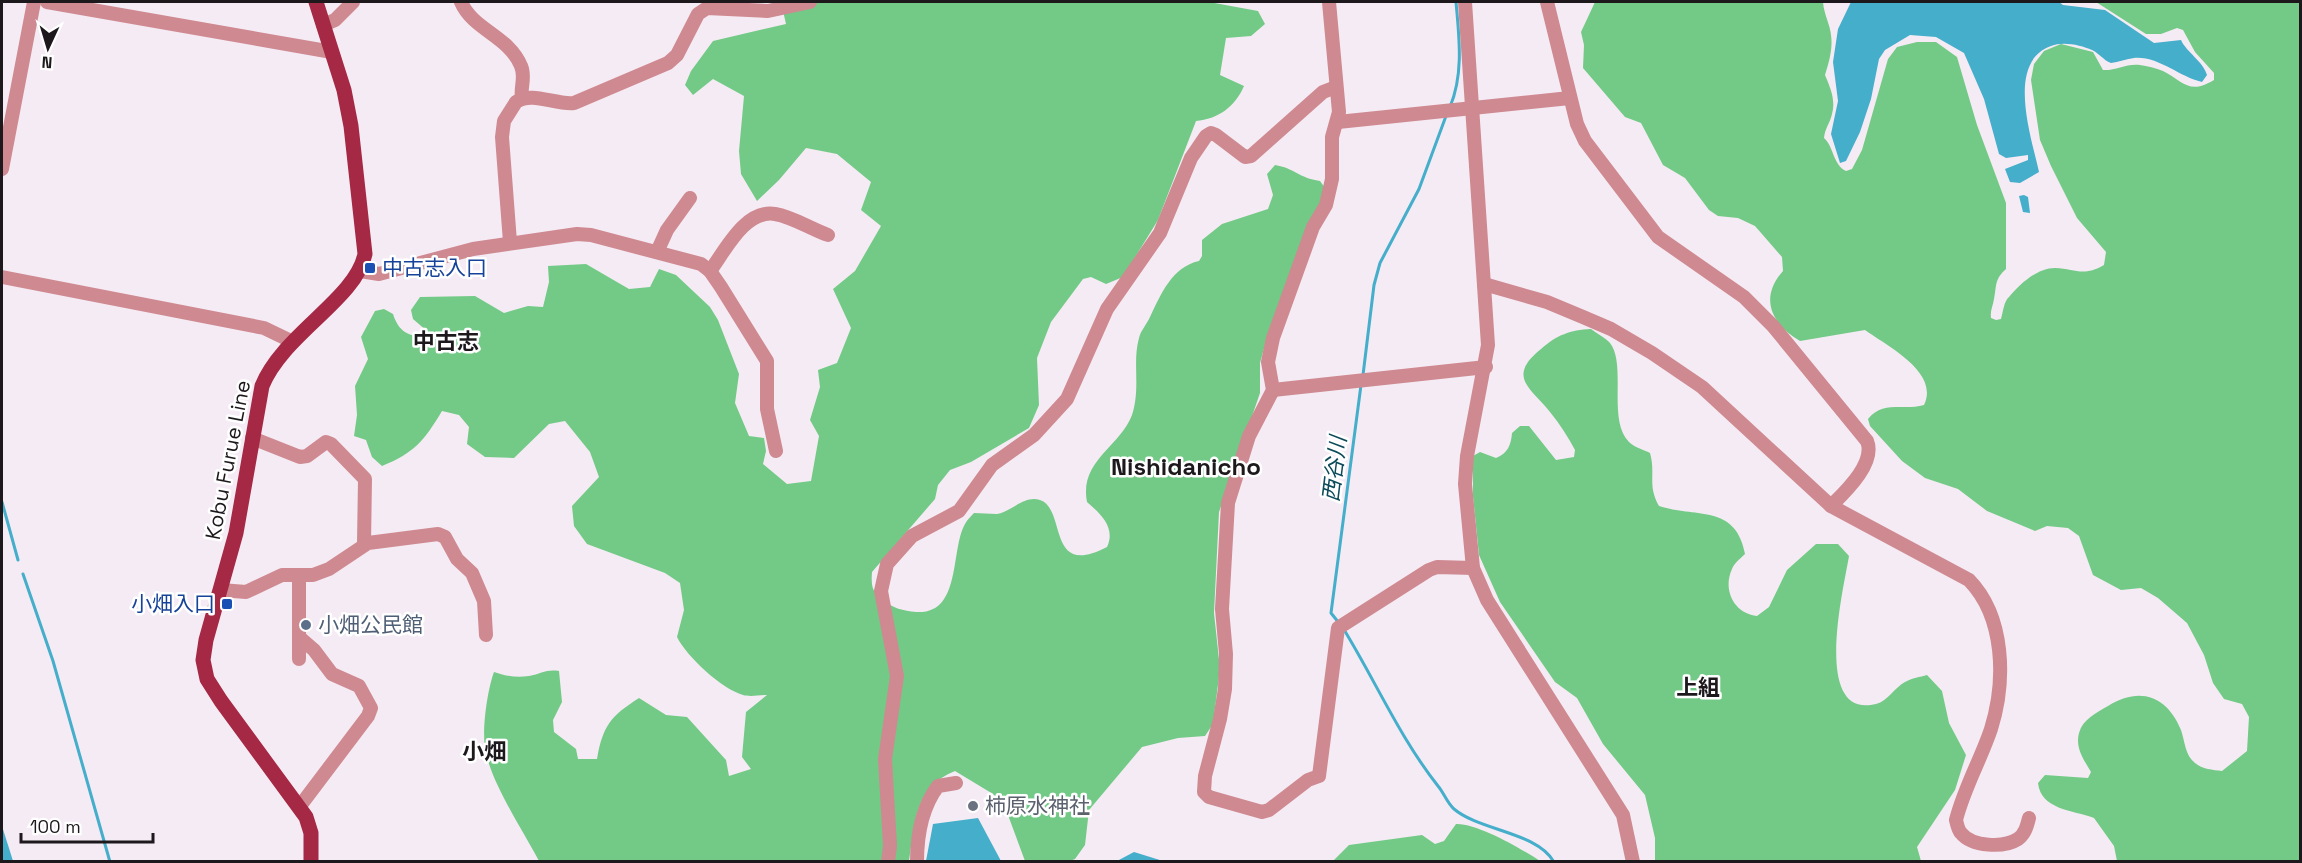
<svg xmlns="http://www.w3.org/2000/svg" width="2302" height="863" font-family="'Space Grotesk','Noto Sans JP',sans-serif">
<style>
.forest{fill:#72ca86}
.water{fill:#44aecb}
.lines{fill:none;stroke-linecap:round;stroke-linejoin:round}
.stream{stroke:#44aecb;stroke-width:3}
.minor{stroke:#cf8991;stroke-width:14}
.major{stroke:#a52845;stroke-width:15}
.transit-dot{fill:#1a4fb4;stroke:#fff;stroke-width:2}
.service-dot{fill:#5c6f8a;stroke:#fff;stroke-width:2}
.worship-dot{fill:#6b7280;stroke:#fff;stroke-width:2}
.labels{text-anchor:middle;stroke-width:5;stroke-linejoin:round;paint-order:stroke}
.transit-label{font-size:21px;fill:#164399;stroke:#fff;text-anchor:start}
.street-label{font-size:21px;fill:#1c181b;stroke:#fff}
.service-label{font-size:21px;fill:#4e5e75;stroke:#fff;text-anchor:start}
.worship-label{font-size:21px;fill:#5b616d;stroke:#fff;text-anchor:start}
.neighbourhood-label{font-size:22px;font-weight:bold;fill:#1c181b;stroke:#fff}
.water-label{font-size:22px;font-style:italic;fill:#0d4b5a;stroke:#fff}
.quarter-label{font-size:24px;font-weight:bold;fill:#1c181b;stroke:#fff}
</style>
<rect width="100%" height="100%" fill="#f5ebf4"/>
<g class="forest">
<path d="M781 2H1209L1258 11 1265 24 1251 36 1226 38 1220 75 1244 86C1235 107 1218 119 1196 121L1158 220 1123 277 1106 284 1091 277 1083 279 1051 322 1037 358 1039 405 1029 428 971 462 950 470 938 485 935 499 872 572C871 585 872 592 882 600 893 608 903 611 916 612 962 615 950 550 965 524 967 520 971 516 974 513 981 513 989 514 997 514 1011 512 1024 495 1040 500 1067 509 1046 579 1107 547 1116 528 1101 514 1087 502 1079 461 1120 447 1132 415 1141 387 1132 363 1139 338 1141 330 1147 324 1150 317 1161 294 1172 267 1199 261L1202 256V240L1222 224 1268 209 1273 195 1267 174 1275 165C1294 168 1299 178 1320 181L1325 188 1324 196 1270 327 1260 363V393L1219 512 1214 613 1220 669 1213 724 1205 736 1178 738 1142 747 1089 810 1085 845 1075 859 1070 861H1025L1005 807 993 794 955 771C914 787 915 823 909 861H539C522 829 495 789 486 754 481 734 487 691 494 672 506 676 516 678 529 676 541 674 546 669 559 671L562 702 553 720 554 732 576 749 578 759H597C603 725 611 716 639 698L666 715 687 717 726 760 729 776 751 769 742 757 746 712 767 695C760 695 750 697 743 695 722 689 687 657 677 637L684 610 680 583 665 573 587 544 574 526 572 506 599 477 590 452 565 421 549 424 514 458 485 457 467 444 469 427 459 415 442 411C424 441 414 453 382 466L372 457 366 440 354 436 357 415 355 386 368 359 361 337 375 311 384 309 393 314C400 336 413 337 434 337L413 319 411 310 420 297 475 296 504 313 528 306 543 307 549 282 548 266 586 264 629 289 650 287 659 269 676 275 710 307 718 320 739 374 735 403 749 436 764 438 766 451 763 464 787 484 811 481 819 436 810 420 820 387 818 370 837 363 851 328 833 289 855 271 881 226 861 210 871 182 837 154 806 148 779 180 757 201 741 174 739 151 744 96 713 79 693 95 685 85 691 71 713 41 786 24Z"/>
<path d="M1595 2H1823C1824 15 1830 24 1831 35 1833 49 1829 62 1825 75 1830 87 1836 100 1832 114 1830 123 1825 128 1824 138 1834 147 1833 165 1846 171L1852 169 1862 150 1888 59 1897 47 1917 42H1936L1957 57 1977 125 2006 203V269C1994 280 1997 285 1994 299 1993 306 1990 310 1991 318L1996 320 2001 319C2003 312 2004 301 2009 297 2020 284 2037 268 2055 268 2076 269 2083 277 2104 265L2106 252 2077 218 2051 166 2040 140 2031 80 2034 64 2044 51 2061 44 2093 52 2103 70C2115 71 2127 63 2140 65 2147 66 2156 68 2163 71 2184 82 2189 95 2214 80V73L2195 52 2183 30 2177 28 2161 34H2146L2096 2H2300V861H2117L2114 846 2094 818C2073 810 2041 810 2038 783L2045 775 2088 778 2091 772C2084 760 2075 748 2079 733 2083 719 2096 713 2108 706 2140 686 2167 696 2181 730 2185 742 2185 755 2195 763 2202 769 2213 770 2222 771L2247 751 2249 717 2242 704 2224 699 2213 683 2204 655 2187 623 2158 598 2141 588 2121 590 2093 575 2079 536 2068 528 2047 526 2035 531 1987 511 1958 489 1925 478 1902 461 1870 426 1868 419C1883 400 1905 411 1924 405 1940 372 1887 346 1865 330L1800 341C1771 324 1759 298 1783 271L1782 257 1755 226 1738 218 1718 216 1709 210 1685 178 1663 165 1641 123 1625 117 1583 68 1584 45 1581 32Z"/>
<path d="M1591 329C1597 334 1606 338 1610 343 1627 365 1607 420 1629 442 1634 447 1644 450 1650 453 1656 474 1647 485 1659 506 1696 518 1736 504 1745 554 1741 558 1734 563 1732 569 1722 591 1735 614 1757 616L1769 607 1787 570 1816 544H1838L1849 556C1844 587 1811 720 1876 704 1888 701 1895 687 1905 682 1912 678 1920 677 1927 675L1942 691 1949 723 1966 755 1955 790 1917 847 1921 861H1655V838L1645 795 1603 744 1577 698 1555 682 1500 602 1479 555 1473 496V456L1480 452 1496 458C1508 453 1511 445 1512 433L1520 426H1529L1556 460 1574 457 1575 450C1568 437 1560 424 1550 412 1531 388 1506 377 1541 349 1557 335 1570 330 1591 329Z"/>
<path d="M1456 824C1477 823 1522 849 1540 861H1333L1349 845 1422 835 1435 844 1444 841Z"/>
</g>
<g class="water">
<path d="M1851 2H2059L2063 5 2105 10 2154 43 2181 40C2187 53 2203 61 2207 75L2202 82C2179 77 2159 56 2134 58 2127 59 2118 62 2111 63 2103 60 2099 53 2092 50 2081 45 2063 41 2051 46 2005 62 2032 139 2039 172L2020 183 2010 182 2005 169 2028 160V155L2006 158 1999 154 1984 99 1964 53 1936 37 1910 35 1885 50 1879 59 1871 99 1860 132 1846 161 1840 163 1831 134 1838 101 1833 62 1838 29Z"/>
<path d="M2024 195 2028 197 2030 213 2023 212 2019 196Z"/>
<path d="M978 818 1001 861H926L933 824Z"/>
<path d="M2 826 13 861H2Z"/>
<path d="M1134 852 1163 861H1117Z"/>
</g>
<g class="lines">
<g class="stream">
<path d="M1450 107C1464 73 1459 37 1456 2"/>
<path d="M1363 375 1374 285 1380 263 1419 189 1446 116"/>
<path d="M2 502 18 560"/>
<path d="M23 574 53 661 110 862"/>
<path d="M1339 623 1331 613 1361 385"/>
<path d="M1343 628C1375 680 1400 738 1438 786 1444 793 1447 803 1454 809 1480 831 1537 832 1554 862"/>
</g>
<g class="minor">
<path d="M47 2 332 52"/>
<path d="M461 2C473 30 509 36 521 66 526 77 520 87 522 98"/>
<path d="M1329 2 1339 112 1332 137V179L1326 205 1313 227 1273 338 1268 362 1273 390 1249 436 1228 503 1222 609 1226 654 1225 689 1220 719 1205 776 1204 792 1209 797 1262 812 1269 810 1308 780 1319 776 1338 628 1429 570 1437 567 1473 568"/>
<path d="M1465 2 1488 345 1467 456 1465 484 1473 568 1487 600 1623 815 1633 862"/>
<path d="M1547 2 1577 124 1585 141 1658 237 1744 297 1773 326 1867 441C1876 463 1845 492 1831 506"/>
<path d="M323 25 335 20 353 2"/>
<path d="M1338 122 1570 98"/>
<path d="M2 169 34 2"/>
<path d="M510 242 502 137 504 121 516 102C532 91 555 105 574 103L668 63 677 55 698 14 707 8 768 11 810 2"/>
<path d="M657 252 667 230 690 198"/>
<path d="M360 271 379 274 473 249 577 234 591 235 701 264 710 271 721 287 767 361V409L776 451"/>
<path d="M710 271C725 251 745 209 775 214 793 217 811 229 828 235"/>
<path d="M2 277 264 328 291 341"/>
<path d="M1484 284 1547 302 1583 317 1611 329 1652 353 1702 387 1831 506 1969 580C2005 617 2006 681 1991 729 1981 759 1964 788 1956 820 1957 824 1958 830 1961 833 1972 847 2004 848 2018 839 2025 834 2027 826 2029 818"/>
<path d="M1273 390 1486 367"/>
<path d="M252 438 300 457 307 456 326 442 331 444 365 479 364 544"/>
<path d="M299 577V659"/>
<path d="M221 590 246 592 282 575H313L329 569 368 543 438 534 445 537 457 559 472 573 484 601 486 635"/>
<path d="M299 637 314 650 332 674 359 686 371 708 368 716 300 806"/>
<path d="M888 862 890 846 885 759 897 676 881 591 887 564 912 536 959 511 992 465 1034 435 1067 399 1107 309 1160 233 1191 158 1206 136 1211 133 1216 135 1245 157 1251 156 1323 92 1336 87"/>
<path d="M917 862C917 835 922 807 938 786L956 783"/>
</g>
<path class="major" d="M311 862V833L306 817 221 701 207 679 203 660 206 640 236 533 262 386C283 334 356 299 365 254L351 126 344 90 316 2"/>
</g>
<g class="transit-dot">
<rect x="364" y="262" width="12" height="12" rx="3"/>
<rect x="221" y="598" width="12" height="12" rx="3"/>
</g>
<circle class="service-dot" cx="306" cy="625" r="6"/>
<circle class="worship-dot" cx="973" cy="806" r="6"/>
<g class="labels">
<g class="transit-label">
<text x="382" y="275">中古志入口</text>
<text x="215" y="611" text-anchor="end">小畑入口</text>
</g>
<g class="street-label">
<text transform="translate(228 460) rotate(-79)" y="7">Kobu Furue Line</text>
</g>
<g class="service-label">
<text x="318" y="632">小畑公民館</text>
</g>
<g class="worship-label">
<text x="985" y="813">柿原水神社</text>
</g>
<g class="neighbourhood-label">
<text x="446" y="349">中古志</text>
<text x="1698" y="695">上組</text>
<text x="484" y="759">小畑</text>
</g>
<g class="water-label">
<text transform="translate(1334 469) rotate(-83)" y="8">西谷川</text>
</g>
<g class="quarter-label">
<text x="1186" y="475">Nishidanicho</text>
</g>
</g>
<rect width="2302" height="863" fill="none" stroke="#1c181b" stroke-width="6"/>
<g transform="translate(48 48) rotate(184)" stroke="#ffffff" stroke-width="4.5" paint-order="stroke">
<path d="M0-4.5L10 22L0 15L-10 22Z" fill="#1c181b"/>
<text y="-9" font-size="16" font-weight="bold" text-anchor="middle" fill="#1c181b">N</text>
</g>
<path d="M21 833v9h132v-9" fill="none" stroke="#1c181b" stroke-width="3"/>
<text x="30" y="833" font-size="18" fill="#1c181b" stroke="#ffffff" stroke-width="4.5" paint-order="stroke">100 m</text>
</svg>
